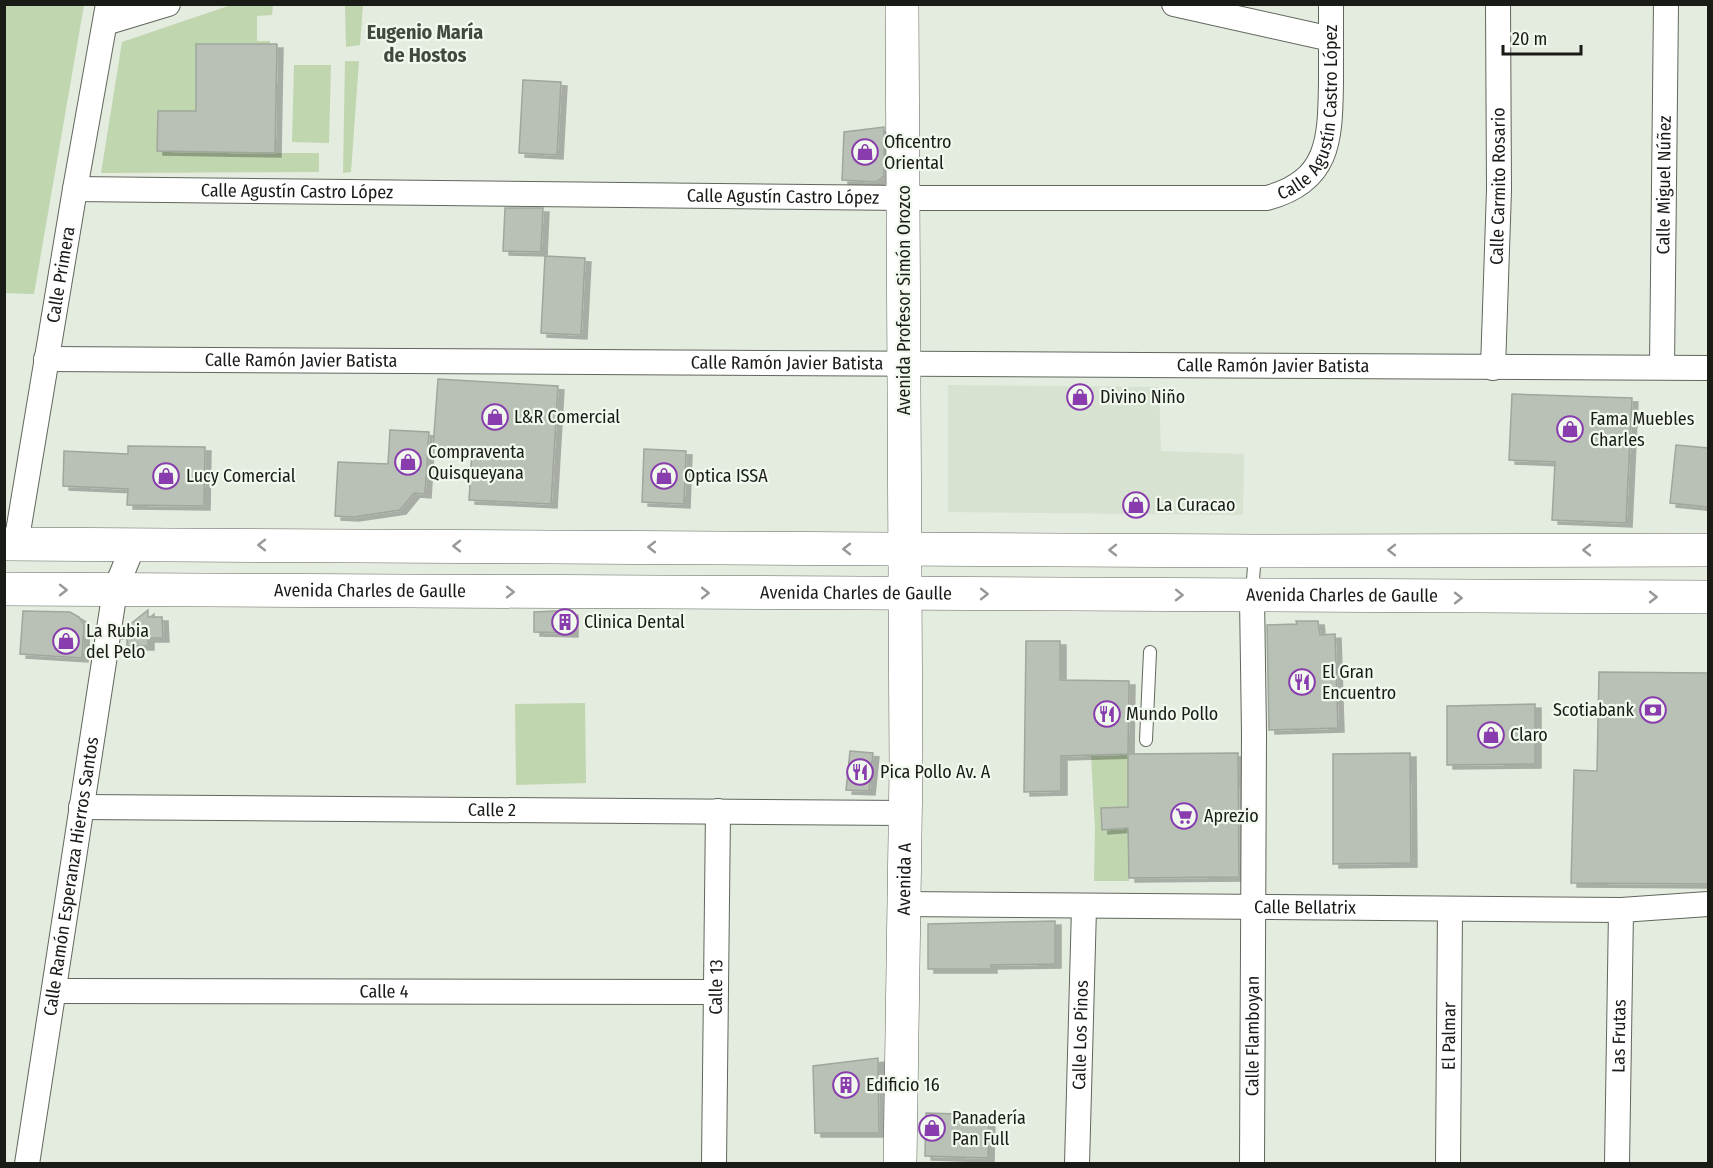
<svg xmlns="http://www.w3.org/2000/svg" width="1713" height="1168" font-family="'Fira Sans Condensed',sans-serif">
<style>
.built{fill:#d7e2d0}
.green{fill:#bfd6ae}
.building{fill:#b9c0b5;stroke:#a0a69c;stroke-width:1.5;filter:url(#shadow)}
.lines{fill:none;stroke-linecap:round;stroke-linejoin:round}
.service-casing{stroke:#61675d;stroke-width:14}
.minor-casing{stroke:#61675d;stroke-width:26}
.secondary-casing{stroke:#61675d;stroke-width:34}
.primary-casing{stroke:#61675d;stroke-width:34}
.service{stroke:#fff;stroke-width:12}
.minor{stroke:#fff;stroke-width:24}
.secondary{stroke:#fff;stroke-width:33}
.primary{stroke:#fff;stroke-width:33}
.oneway{stroke:#989897}
.labels{text-anchor:middle;stroke-width:4.5;stroke-linejoin:round;paint-order:stroke}
.street-label{font-size:18px;fill:#191b17;stroke:#f1f8ed}
.poi-label{font-size:18px;fill:#191b17;stroke:#f1f8ed;text-anchor:start}
.neighbourhood-label{font-size:20px;font-weight:bold;fill:#43483f;stroke:#f1f8ed}
</style>
<defs>
<filter id="shadow"><feDropShadow dx="6" dy="4" stdDeviation="0" flood-color="#0004"/></filter>
</defs>
<rect width="100%" height="100%" fill="#e4ebdf"/>
<path class="built" d="M948 385 1159 387 1161 451 1244 454 1243 515 948 512Z"/>
<g class="green">
<path d="M5 4 84 5 34 294 5 293Z"/>
<path d="M231 5H273L272 15 257 16V41H270L271 153H319V172L101 173 122 42Z"/>
<path d="M345 5H363L360 45 346 47Z"/>
<path d="M345 61H359L351 172 343 173Z"/>
<path d="M294 65H331L329 143 292 142Z"/>
<path d="M585 703 586 783 516 785 515 704Z"/>
<path d="M1128 754 1129 881H1094L1095 828 1091 755Z"/>
</g>
<g class="building">
<path d="M196 44H277L275 153 157 151 158 111H196Z"/>
<path d="M523 80 561 82 557 155 519 153Z"/>
<path d="M884 127V176L876 182 842 180 844 132Z"/>
<path d="M505 208H543L541 252 503 251Z"/>
<path d="M545 256 585 258 581 335 541 333Z"/>
<path d="M438 379 558 386 551 504 469 500 472 450 433 448Z"/>
<path d="M1512 394 1632 398 1626 523 1552 520 1555 462 1509 460Z"/>
<path d="M390 430 429 432 425 494 414 493 400 510 353 517 335 516 338 462 388 464Z"/>
<path d="M1676 445 1708 448V507L1670 503Z"/>
<path d="M128 446 205 447 204 506 127 505 128 489 63 486 64 451 128 454Z"/>
<path d="M644 449 686 451 684 504 642 502Z"/>
<path d="M148 610V617H162L163 638H148V646H127V638L122 639 123 630Z"/>
<path d="M23 611 70 612 79 617 84 625 82 658 20 654Z"/>
<path d="M556 611H572V633L534 632V612Z"/>
<path d="M1296 621H1318L1320 635 1335 634 1338 728 1269 730 1267 625 1297 624Z"/>
<path d="M1026 641H1060V680L1129 681 1128 754 1061 756V791L1024 792Z"/>
<path d="M1599 672 1708 673V884L1571 883 1574 770 1597 771Z"/>
<path d="M1535 704V764L1447 765V706Z"/>
<path d="M850 751 873 753 869 791 846 790Z"/>
<path d="M1238 753 1239 877 1129 878 1128 828 1102 830 1101 808 1128 807V754Z"/>
<path d="M1410 753 1411 863 1333 864V754Z"/>
<path d="M1055 921V964L991 965V969H928V924Z"/>
<path d="M878 1058 879 1133H815L813 1066Z"/>
<path d="M926 1113 989 1115 988 1158 925 1156Z"/>
</g>
<g class="lines">
<g class="service-casing">
<g id="service">
<path d="M1252 593 1255 553"/>
<path d="M1146 740 1150 652"/>
</g>
</g>
<g class="minor-casing">
<g id="minor">
<path d="M1174 4 1331 39"/>
<path d="M105 23 168 4"/>
<path id="s1" d="M75 189 905 198H1267C1330 181 1330 139 1331 83 1331 57 1331 31 1331 4"/>
<path id="s2" d="M46 359 1708 368"/>
<path id="s3" d="M1662 367 1666 4"/>
<path id="s4" d="M1493 368 1499 190 1498 4"/>
<path id="s5" d="M16 544 75 189 108 4"/>
<path id="s6" d="M81 807 904 813"/>
<path id="s7" d="M903 904 1621 910 1708 904"/>
<path id="s8" d="M54 991 715 992"/>
<path id="s9" d="M27 1164 115 590 134 544"/>
<path id="s10" d="M714 1164 718 811"/>
<path id="s11" d="M1077 1164 1084 908"/>
<path id="s12" d="M1252 1164 1254 734 1252 597"/>
<path id="s13" d="M1448 1164 1450 909"/>
<path id="s14" d="M1617 1164 1621 910"/>
</g>
</g>
<g class="secondary-casing">
<g id="secondary">
<path id="s15" d="M900 1164 906 769 902 4"/>
</g>
</g>
<g class="primary-casing">
<g id="primary">
<path d="M4 544 1255 551 1708 550"/>
<path id="s16" d="M4 589 1708 597"/>
</g>
</g>
<use href="#service" class="service"/>
<use href="#minor" class="minor"/>
<use href="#secondary" class="secondary"/>
<use href="#primary" class="primary"/>
</g>
<defs><path id="oneway-chevron" d="M-2-3.5L2.5 0L-2 3.5" fill="none" stroke-width="1.6" stroke-linecap="round" stroke-linejoin="round" transform="scale(1.5)"/></defs>
<g class="oneway">
<use href="#oneway-chevron" transform="translate(262 545) rotate(-180)"/>
<use href="#oneway-chevron" transform="translate(457 546) rotate(-180)"/>
<use href="#oneway-chevron" transform="translate(652 547) rotate(-180)"/>
<use href="#oneway-chevron" transform="translate(847 549) rotate(-180)"/>
<use href="#oneway-chevron" transform="translate(1113 550) rotate(-180)"/>
<use href="#oneway-chevron" transform="translate(1392 550) rotate(180)"/>
<use href="#oneway-chevron" transform="translate(1587 550) rotate(180)"/>
<use href="#oneway-chevron" transform="translate(63 590)"/>
<use href="#oneway-chevron" transform="translate(510 592)"/>
<use href="#oneway-chevron" transform="translate(705 593)"/>
<use href="#oneway-chevron" transform="translate(984 594)"/>
<use href="#oneway-chevron" transform="translate(1179 595) rotate(1)"/>
<use href="#oneway-chevron" transform="translate(1653 597)"/>
<use href="#oneway-chevron" transform="translate(1458 598)"/>
</g>
<defs>
<g id="shop-ring" transform="scale(1.35)"><circle r="9.5" fill="#f1f8ed" stroke="#883cad" stroke-width="1.5"/><path d="M-5-2.5h2.3a2.7 3.5 0 0 1 5.4 0H5L5.5 6h-11ZM-1.5-2.5h3a1.5 2.3 0 0 0-3 0Z" fill="#883cad"/></g>
<g id="building-ring" transform="scale(1.35)"><circle r="9.5" fill="#f1f8ed" stroke="#883cad" stroke-width="1.5"/><path d="M-4-6H4V6H1V3H-1V6H-4ZM-2.5-4.3h1.7v1.8h-1.7ZM.8-4.3h1.7v1.8H.8ZM-2.5-1h1.7V.8h-1.7ZM.8-1h1.7V.8H.8Z" fill="#883cad"/></g>
<g id="restaurant-ring" transform="scale(1.35)"><circle r="9.5" fill="#f1f8ed" stroke="#883cad" stroke-width="1.5"/><path d="M-5-6h1v4h1v-4h1v4h1v-4h1v5L-1.5 .5V6h-2V.5L-5-1ZM5-6V6H3V1.5H1.5Q1.5-4 5-6Z" fill="#883cad"/></g>
<g id="bank-ring" transform="scale(1.35)"><circle r="9.5" fill="#f1f8ed" stroke="#883cad" stroke-width="1.5"/><path d="M-6-4H6V4H-6ZM0-2.3a2.3 2.3 0 1 0 0 4.6a2.3 2.3 0 1 0 0-4.6Z" fill="#883cad"/></g>
<g id="supermarket-ring" transform="scale(1.35)"><circle r="9.5" fill="#f1f8ed" stroke="#883cad" stroke-width="1.5"/><path d="M-6-5.5h2.5l.6 2H6L4.5 2H-2.5L-4.4-4H-6ZM-1.5 3.2a1.3 1.3 0 1 0 .1 0ZM3 3.2a1.3 1.3 0 1 0 .1 0Z" fill="#883cad"/></g>
</defs>
<g fill-rule="evenodd">
<use href="#shop-ring" x="865" y="152"/>
<use href="#shop-ring" x="1080" y="397"/>
<use href="#shop-ring" x="495" y="417"/>
<use href="#shop-ring" x="1570" y="429"/>
<use href="#shop-ring" x="408" y="462"/>
<use href="#shop-ring" x="166" y="476"/>
<use href="#shop-ring" x="664" y="476"/>
<use href="#shop-ring" x="1136" y="505"/>
<use href="#building-ring" x="565" y="622"/>
<use href="#shop-ring" x="66" y="641"/>
<use href="#restaurant-ring" x="1302" y="682"/>
<use href="#bank-ring" x="1653" y="710"/>
<use href="#restaurant-ring" x="1107" y="714"/>
<use href="#shop-ring" x="1491" y="735"/>
<use href="#restaurant-ring" x="860" y="772"/>
<use href="#supermarket-ring" x="1184" y="816"/>
<use href="#building-ring" x="846" y="1085"/>
<use href="#shop-ring" x="932" y="1128"/>
</g>
<g class="labels">
<g class="street-label">
<text dy="6" stroke="none"><textPath href="#s1" startOffset="1300">Calle Agustín Castro López</textPath></text>
<text dy="6" stroke="none"><textPath href="#s4" startOffset="182">Calle Carmito Rosario</textPath></text>
<text dy="6" stroke="none"><textPath href="#s3" startOffset="182">Calle Miguel Núñez</textPath></text>
<text dy="6" stroke="none"><textPath href="#s1" startOffset="222">Calle Agustín Castro López</textPath></text>
<text dy="6" stroke="none"><textPath href="#s1" startOffset="708">Calle Agustín Castro López</textPath></text>
<text dy="6" stroke="none"><textPath href="#s5" startOffset="273">Calle Primera</textPath></text>
<text transform="translate(904 300) rotate(-90)" y="6">Avenida Profesor Simón Orozco</text>
<text dy="6" stroke="none"><textPath href="#s2" startOffset="255">Calle Ramón Javier Batista</textPath></text>
<text dy="6" stroke="none"><textPath href="#s2" startOffset="741">Calle Ramón Javier Batista</textPath></text>
<text dy="6" stroke="none"><textPath href="#s2" startOffset="1227">Calle Ramón Javier Batista</textPath></text>
<text dy="6" stroke="none"><textPath href="#s16" startOffset="366">Avenida Charles de Gaulle</textPath></text>
<text dy="6" stroke="none"><textPath href="#s16" startOffset="852">Avenida Charles de Gaulle</textPath></text>
<text dy="6" stroke="none"><textPath href="#s16" startOffset="1338">Avenida Charles de Gaulle</textPath></text>
<text dy="6" stroke="none"><textPath href="#s6" startOffset="411">Calle 2</textPath></text>
<text dy="6" stroke="none"><textPath href="#s9" startOffset="291">Calle Ramón Esperanza Hierros Santos</textPath></text>
<text dy="6" stroke="none"><textPath href="#s15" startOffset="285">Avenida A</textPath></text>
<text dy="6" stroke="none"><textPath href="#s7" startOffset="402">Calle Bellatrix</textPath></text>
<text dy="6" stroke="none"><textPath href="#s10" startOffset="177">Calle 13</textPath></text>
<text dy="6" stroke="none"><textPath href="#s8" startOffset="330">Calle 4</textPath></text>
<text dy="6" stroke="none"><textPath href="#s11" startOffset="129">Calle Los Pinos</textPath></text>
<text dy="6" stroke="none"><textPath href="#s12" startOffset="128">Calle Flamboyan</textPath></text>
<text dy="6" stroke="none"><textPath href="#s13" startOffset="128">El Palmar</textPath></text>
<text dy="6" stroke="none"><textPath href="#s14" startOffset="128">Las Frutas</textPath></text>
</g>
<g class="poi-label">
<text x="884" y="148">Oficentro<tspan x="884" dy="21">Oriental</tspan></text>
<text x="1100" y="403">Divino Niño</text>
<text x="514" y="423">L&amp;R Comercial</text>
<text x="1590" y="425">Fama Muebles<tspan x="1590" dy="21">Charles</tspan></text>
<text x="428" y="458">Compraventa<tspan x="428" dy="21">Quisqueyana</tspan></text>
<text x="186" y="482">Lucy Comercial</text>
<text x="684" y="482">Optica ISSA</text>
<text x="1156" y="511">La Curacao</text>
<text x="584" y="628">Clinica Dental</text>
<text x="86" y="637">La Rubia<tspan x="86" dy="21">del Pelo</tspan></text>
<text x="1322" y="678">El Gran<tspan x="1322" dy="21">Encuentro</tspan></text>
<text x="1634" y="716" text-anchor="end">Scotiabank</text>
<text x="1126" y="720">Mundo Pollo</text>
<text x="1510" y="741">Claro</text>
<text x="880" y="778">Pica Pollo Av. A</text>
<text x="1204" y="822">Aprezio</text>
<text x="866" y="1091">Edificio 16</text>
<text x="952" y="1124">Panadería<tspan x="952" dy="21">Pan Full</tspan></text>
</g>
<g class="neighbourhood-label">
<text x="425" y="39">Eugenio María<tspan x="425" dy="23">de Hostos</tspan></text>
</g>
</g>
<rect width="1713" height="1168" fill="none" stroke="#191b17" stroke-width="12"/>
<path d="M1503 45v9h78v-9" fill="none" stroke="#191b17" stroke-width="3"/>
<text x="1512" y="45" font-size="18" fill="#191b17" stroke="#f1f8ed" stroke-width="4.5" paint-order="stroke">20 m</text>
</svg>
